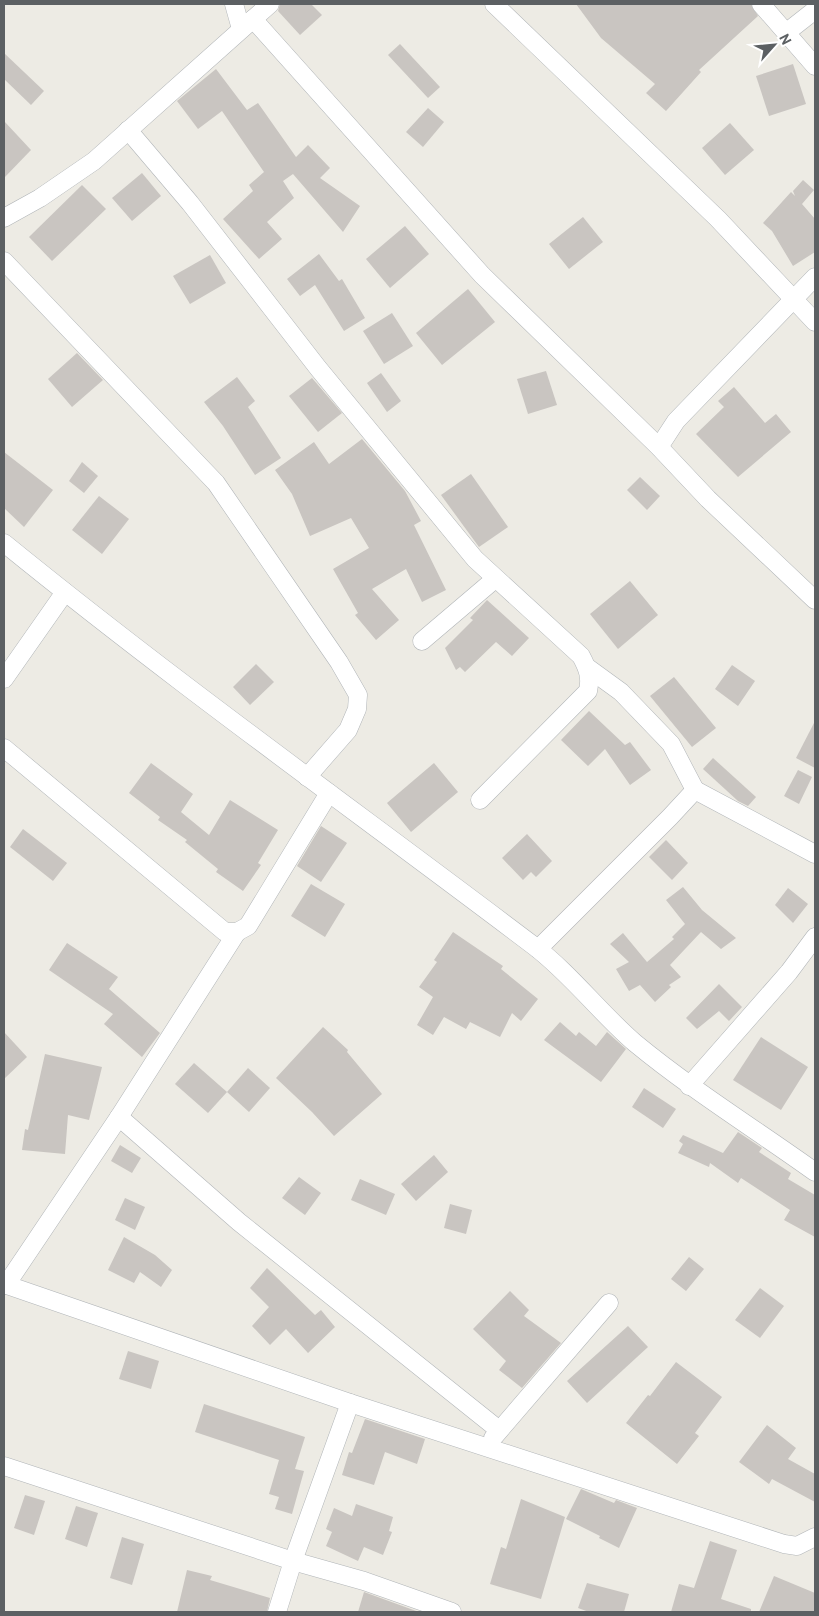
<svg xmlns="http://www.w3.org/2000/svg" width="819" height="1616" font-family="Overpass,sans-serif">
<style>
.building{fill:#c9c5c1}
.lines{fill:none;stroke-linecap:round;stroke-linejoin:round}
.minor-casing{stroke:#b1b5b8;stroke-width:19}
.minor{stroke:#fff;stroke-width:18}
</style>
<rect width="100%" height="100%" fill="#edebe4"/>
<g class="building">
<path d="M280 4H311L322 15 300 35 278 11Z"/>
<path d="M576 4H751L758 16 699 70 701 72 666 111 646 93 655 84 601 38Z"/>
<path d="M400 44 440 87 428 98 388 55Z"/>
<path d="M4 53 44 91 31 105 4 79Z"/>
<path d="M793 64 806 104 769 116 756 76Z"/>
<path d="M216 69 247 110 258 103 296 157 308 145 330 168 320 178 360 206 343 232 293 174 283 181 294 198 267 222 282 239 259 259 223 219 253 191 249 185 264 172 222 111 198 129 177 101Z"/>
<path d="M428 108 444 122 423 147 406 132Z"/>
<path d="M4 121 31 150 4 178Z"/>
<path d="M730 123 754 150 725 175 702 148Z"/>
<path d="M142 173 161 196 132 221 112 198Z"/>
<path d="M803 180 814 190 802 204 815 219V252L793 266 772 231 763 223 791 192 795 196 793 191Z"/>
<path d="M82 185 106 209 52 261 29 237Z"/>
<path d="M583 217 603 242 569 269 549 244Z"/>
<path d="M405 226 429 254 390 288 366 259Z"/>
<path d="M319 254 339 281 342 279 365 318 344 331 315 285 300 296 287 279Z"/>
<path d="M210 255 226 283 190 304 173 276Z"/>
<path d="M468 289 495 322 442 365 416 333Z"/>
<path d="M392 313 413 346 384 364 363 331Z"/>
<path d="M77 353 103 380 72 407 48 379Z"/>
<path d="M546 371 557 405 528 414 517 379Z"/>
<path d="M381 373 401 401 387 412 367 383Z"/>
<path d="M237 377 255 401 248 407 281 458 255 475 223 426 204 402Z"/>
<path d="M312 378 342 413 318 432 289 396Z"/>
<path d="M734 387 765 423 776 414 791 432 738 477 696 434 724 407 718 401Z"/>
<path d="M362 439 405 491 421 521 414 525 446 590 422 602 406 569 372 589 399 620 376 640 355 615 358 613 333 569 369 548 351 518 310 536 292 494 275 470 314 442 329 464Z"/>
<path d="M4 452 53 490 24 527 4 508Z"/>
<path d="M82 462 98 476 84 493 69 481Z"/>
<path d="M471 474 508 527 479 547 441 495Z"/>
<path d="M640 477 660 496 647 510 627 490Z"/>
<path d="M99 496 129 519 102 554 72 530Z"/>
<path d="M630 581 658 615 618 649 590 614Z"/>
<path d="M487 600 529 638 512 656 496 642 465 672 460 667 456 670 445 648 473 620 470 618Z"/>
<path d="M256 664 274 682 250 705 233 687Z"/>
<path d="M732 665 755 681 738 706 715 689Z"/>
<path d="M674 677 716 728 692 747 650 696Z"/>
<path d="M589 711 625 745 630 742 651 770 630 785 605 749 588 766 561 740Z"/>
<path d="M815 721V768L796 758Z"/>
<path d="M713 758 756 797 748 806 738 801 703 769Z"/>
<path d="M151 763 193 794 181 812 209 835 230 800 278 830 258 863 261 865 243 891 216 872 218 869 185 842 187 840 158 820 160 817 129 793Z"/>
<path d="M434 763 458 792 411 832 387 803Z"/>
<path d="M798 770 812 777 799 804 784 796Z"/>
<path d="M321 826 347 843 321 882 297 866Z"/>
<path d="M23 829 67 863 53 881 10 847Z"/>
<path d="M527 834 552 861 536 877 531 872 523 880 502 858Z"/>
<path d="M666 840 688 863 672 880 649 857Z"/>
<path d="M311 884 345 904 325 937 291 916Z"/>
<path d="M683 887 702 910 736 938 721 949 701 932 670 965 681 977 669 985 671 987 655 1002 640 985 629 991 616 969 629 962 610 944 623 933 647 962 674 939 672 937 685 924 666 900Z"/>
<path d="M788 888 808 904 793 923 775 905Z"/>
<path d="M453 932 503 966 501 969 538 999 521 1021 512 1013 500 1037 470 1022 466 1029 444 1017 433 1035 417 1025 433 997 419 987 437 962 434 960Z"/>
<path d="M67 943 118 977 109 989 160 1033 142 1057 104 1024 113 1014 49 970Z"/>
<path d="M719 984 742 1007 729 1021 719 1011 697 1029 686 1018Z"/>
<path d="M560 1022 576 1036 579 1032 596 1046 607 1032 626 1049 601 1082 544 1040Z"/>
<path d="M323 1027 348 1050 347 1052 382 1094 334 1136 312 1112 276 1078Z"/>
<path d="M4 1032 27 1057 4 1079Z"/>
<path d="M761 1037 808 1067 781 1110 733 1080Z"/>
<path d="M45 1054 102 1067 89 1120 68 1115 65 1154 22 1150 25 1129 28 1130Z"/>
<path d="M194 1063 227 1092 208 1113 175 1084Z"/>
<path d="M248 1068 270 1088 249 1112 227 1092Z"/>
<path d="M644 1088 676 1109 663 1128 632 1107Z"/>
<path d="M738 1132 762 1148 759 1152 791 1173 788 1179 815 1195V1237L784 1220 790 1210 741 1178 738 1183 710 1163 709 1167 678 1153 683 1144 679 1141 683 1135 723 1153Z"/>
<path d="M120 1145 141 1158 132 1173 111 1161Z"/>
<path d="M434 1155 448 1172 416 1201 401 1184Z"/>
<path d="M299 1177 321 1193 305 1215 282 1198Z"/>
<path d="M360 1179 395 1194 386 1215 351 1200Z"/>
<path d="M125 1198 145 1207 135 1230 115 1220Z"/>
<path d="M450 1204 472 1210 466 1234 444 1228Z"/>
<path d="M124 1237 155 1255 172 1270 161 1287 140 1272 134 1283 108 1270Z"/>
<path d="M689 1257 704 1269 686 1291 671 1279Z"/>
<path d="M267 1268 315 1315 321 1310 335 1327 308 1353 286 1329 270 1345 252 1326 269 1307 250 1288Z"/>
<path d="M760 1288 784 1306 760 1338 735 1320Z"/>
<path d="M510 1291 529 1310 524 1316 561 1343 522 1388 499 1370 506 1361 473 1329Z"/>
<path d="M628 1326 648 1347 587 1403 567 1381Z"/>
<path d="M128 1351 159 1361 151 1389 119 1379Z"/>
<path d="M676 1362 722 1397 695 1433 699 1436 677 1464 626 1423 648 1395 650 1396Z"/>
<path d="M204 1404 305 1437 295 1469 304 1471 292 1514 275 1509 279 1497 269 1494 279 1460 195 1432Z"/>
<path d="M365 1419 425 1439 417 1464 385 1452 374 1485 342 1475 349 1452 352 1453Z"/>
<path d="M767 1425 796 1448 788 1459 815 1474V1502L772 1479 769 1484 739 1462Z"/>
<path d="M581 1489 614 1503 616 1500 637 1508 619 1548 599 1538 600 1536 566 1519Z"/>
<path d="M25 1495 45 1501 34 1535 14 1528Z"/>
<path d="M521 1499 565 1517 541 1599 490 1584 501 1547 506 1549Z"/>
<path d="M356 1504 393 1517 389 1531 392 1532 383 1555 364 1547 358 1561 326 1546 332 1532 326 1529 334 1508 352 1516Z"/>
<path d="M76 1506 98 1513 87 1547 65 1539Z"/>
<path d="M122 1537 144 1544 132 1585 110 1578Z"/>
<path d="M710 1541 737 1550 721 1599 751 1609V1612H671L679 1584 694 1588Z"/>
<path d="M187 1570 212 1576 210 1580 270 1598 267 1612H177Z"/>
<path d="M774 1576 815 1593V1612H759Z"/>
<path d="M587 1583 629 1594 624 1612H589L578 1608Z"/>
<path d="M364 1592 419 1612H358Z"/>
</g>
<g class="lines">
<g class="minor-casing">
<g id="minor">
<path d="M234 4 241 29"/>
<path d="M494 4 718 219 815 322"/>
<path d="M761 4 815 66"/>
<path d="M253 19 482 275 659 447 708 499 815 600"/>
<path d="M787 32 815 10"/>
<path d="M128 130 190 203 318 368 475 559 581 656C588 669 591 677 588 691L480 800"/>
<path d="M4 218 40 198 94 161 270 4"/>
<path d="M4 261 216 483 339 662 358 695 357 709 348 730 307 777"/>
<path d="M659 447 676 421 815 277"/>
<path d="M4 543C176 683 357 812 534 946 571 974 600 1013 635 1043 692 1090 755 1129 815 1172"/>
<path d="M422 641 495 579"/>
<path d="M588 668 621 692 671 744 695 790"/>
<path d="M4 679 65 592"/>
<path d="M4 748 225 932H237L248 926 329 793"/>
<path d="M538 949 670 817 695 790 815 854"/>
<path d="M689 1086 789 972 815 937"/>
<path d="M119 1117 239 1222 499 1430"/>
<path d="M4 1284 350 1403 784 1544 797 1546 815 1537"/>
<path d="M6 1285 119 1117 237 932"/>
<path d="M493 1438 609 1303"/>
<path d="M4 1466 293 1561 364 1581 452 1612"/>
<path d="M277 1612 293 1561 350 1403"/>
</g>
</g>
<use href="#minor" class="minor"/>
</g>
<rect width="819" height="1616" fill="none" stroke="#5c6063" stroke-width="10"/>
<g transform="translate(774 45) rotate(63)" stroke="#ffffff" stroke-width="4" paint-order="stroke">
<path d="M0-4L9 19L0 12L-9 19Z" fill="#5c6063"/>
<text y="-8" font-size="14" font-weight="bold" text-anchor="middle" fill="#5c6063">N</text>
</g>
</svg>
